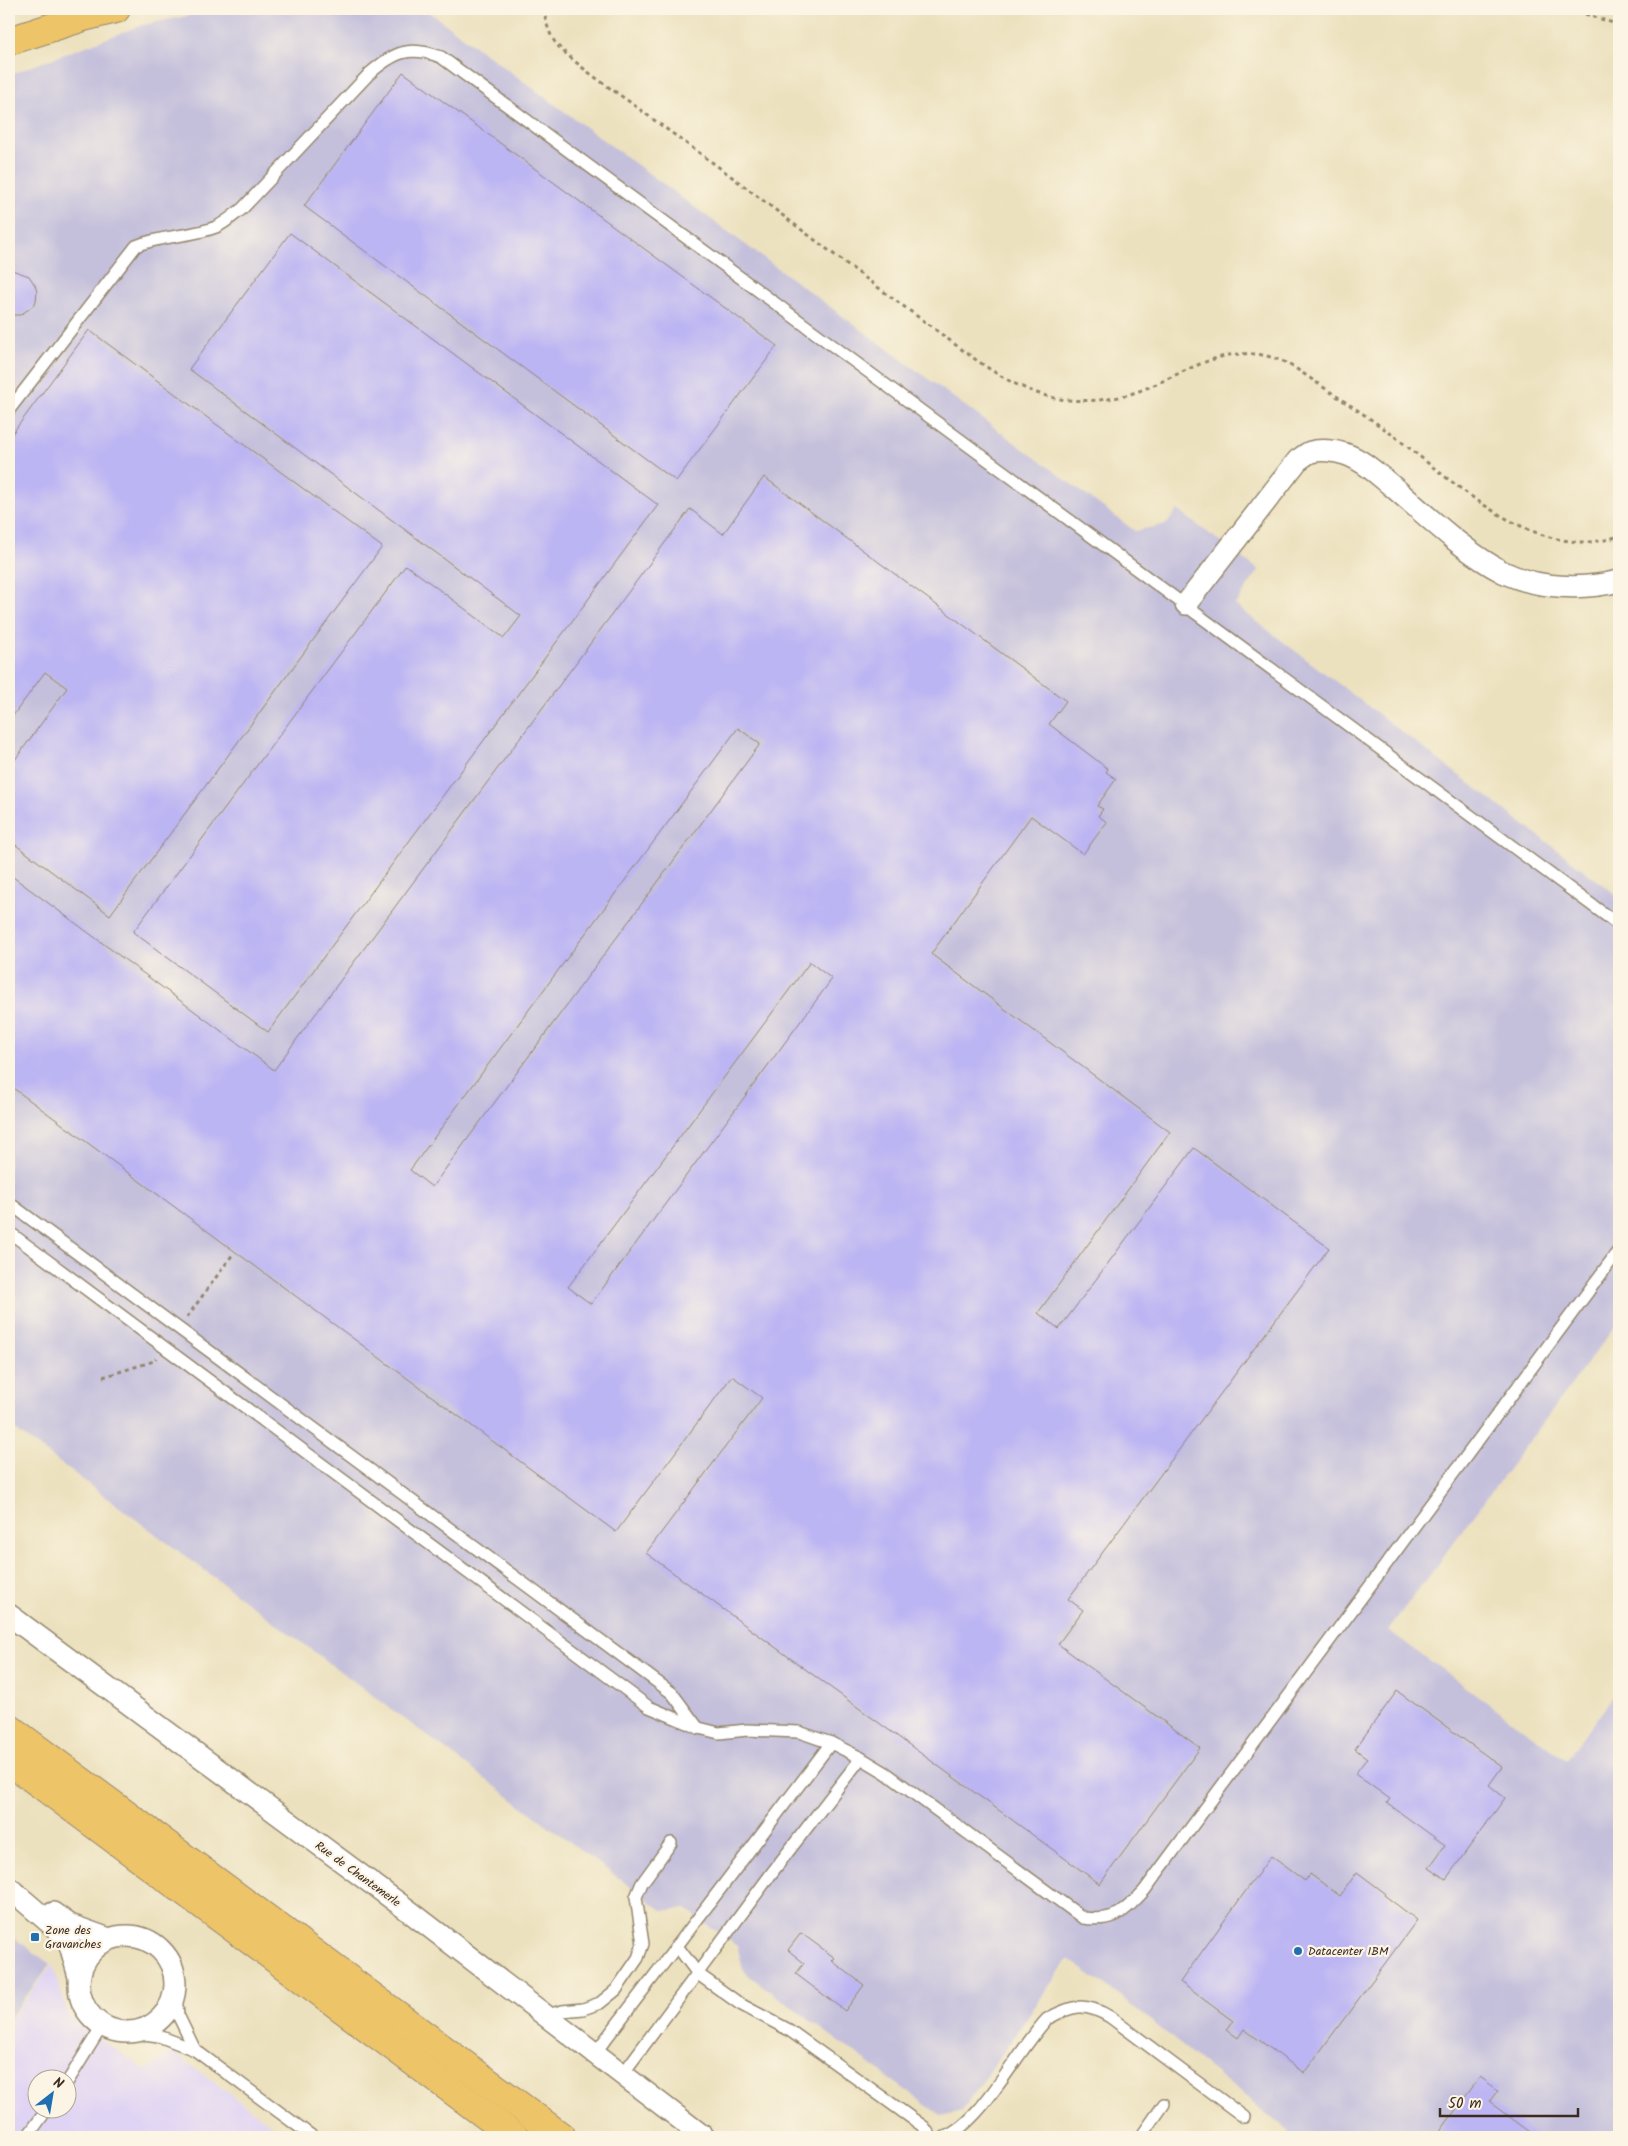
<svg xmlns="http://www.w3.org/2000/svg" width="1628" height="2146" font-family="Kalam,sans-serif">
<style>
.built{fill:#e0d4f4;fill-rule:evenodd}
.industrial{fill:#c4c0db}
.building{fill:#bcb5f3;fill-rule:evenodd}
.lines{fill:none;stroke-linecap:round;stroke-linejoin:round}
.lane-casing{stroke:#94866e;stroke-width:14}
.street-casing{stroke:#94866e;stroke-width:24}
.primary-casing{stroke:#94866e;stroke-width:30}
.highway-casing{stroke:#94866e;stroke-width:30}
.path{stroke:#94866e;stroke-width:3;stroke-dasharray:4 4;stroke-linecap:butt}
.lane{stroke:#fff;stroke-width:11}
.street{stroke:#fff;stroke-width:21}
.primary{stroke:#eec469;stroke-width:28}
.highway{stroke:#eec469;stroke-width:28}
.poi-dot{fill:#1f6fb2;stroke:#fcf5e5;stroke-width:2}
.labels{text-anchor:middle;stroke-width:4.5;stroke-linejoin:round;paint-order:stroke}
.street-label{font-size:12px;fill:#3b2a1e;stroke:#fcf5e5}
.poi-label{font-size:12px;fill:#3b2a1e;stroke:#fcf5e5;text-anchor:start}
</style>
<rect width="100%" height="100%" fill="#fcf5e5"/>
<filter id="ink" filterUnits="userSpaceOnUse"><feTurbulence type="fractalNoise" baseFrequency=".02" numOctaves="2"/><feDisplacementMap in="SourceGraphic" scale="10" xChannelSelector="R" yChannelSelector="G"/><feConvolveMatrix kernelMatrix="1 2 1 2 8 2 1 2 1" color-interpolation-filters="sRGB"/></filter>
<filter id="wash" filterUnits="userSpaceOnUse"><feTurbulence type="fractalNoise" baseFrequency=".0096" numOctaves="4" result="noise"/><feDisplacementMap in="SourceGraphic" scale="20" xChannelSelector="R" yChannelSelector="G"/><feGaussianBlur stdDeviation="1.12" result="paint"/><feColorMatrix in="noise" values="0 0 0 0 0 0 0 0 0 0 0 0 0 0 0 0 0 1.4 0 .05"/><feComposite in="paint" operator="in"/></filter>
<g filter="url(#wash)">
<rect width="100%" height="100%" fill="#ece1be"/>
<path class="built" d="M52 1964 69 2017 146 2071 172 2051 288 2137H9V2022ZM38 2078H68V2108H38Z"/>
<g class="industrial">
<path d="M223 9H425L1135 531 1167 524 1177 510 1259 570 1235 605 1619 897V1321L1388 1630 1566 1760 1619 1689V2137H1284L1289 2132 1115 1992 1068 1959 962 2111 941 2116 744 1972 737 1946 685 1908 663 1911 9 1425V75L142 25Z"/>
<path d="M9 1934 50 1964 9 2019Z"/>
</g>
<g id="blocks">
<g class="building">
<path d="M403 72 777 346 676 481 304 206Z"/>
<path d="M290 233 658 505 268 1032 133 932 406 565 504 638 521 616 189 369Z"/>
<path d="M9 269 29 276 35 285 37 292 36 301 32 307 20 315H9Z"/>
<path d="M89 330 382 547 110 915 9 840V768L67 688 45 672 9 721V438Z"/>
<path d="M764 477 1066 701 1049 724 1108 769 1106 772 1116 779 1097 806 1103 809 1098 816 1107 822 1083 854 1031 816 931 954 1170 1132 1038 1313 1059 1329 1194 1148 1329 1248 1068 1599 1083 1610 1058 1644 1200 1748 1100 1884 646 1553 762 1398 732 1376 616 1532 9 1085V874L274 1070 690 509 723 534ZM738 728 760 744 432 1187 410 1170ZM810 962 832 979 591 1304 568 1287Z"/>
<path d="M1397 1691 1502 1767 1489 1785 1505 1798 1446 1879 1429 1868 1445 1845 1387 1803 1390 1799 1355 1774 1367 1758 1355 1749Z"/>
<path d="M1271 1856 1305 1881 1310 1874 1340 1896 1357 1872 1385 1893 1384 1895 1417 1920 1304 2073 1244 2029 1238 2038 1227 2030 1233 2021 1180 1982Z"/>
<path d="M801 1933 835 1958 832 1961 864 1985 845 2011 796 1974 804 1963 788 1950Z"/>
<path d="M1480 2077 1498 2090 1489 2102 1537 2137H1436Z"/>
</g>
</g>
</g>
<g filter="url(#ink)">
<use href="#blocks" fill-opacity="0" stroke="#94866e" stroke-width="1"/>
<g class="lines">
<g class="lane-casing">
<g id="lane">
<path d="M9 410 136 246C162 235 191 237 216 227 225 223 234 215 242 209L369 74C394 52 409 45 441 57L1619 925"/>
<path d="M9 1203 672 1693 698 1728"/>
<path d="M9 1232 649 1707 699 1728 719 1733 747 1730 799 1732 831 1743 861 1758 886 1773 1083 1918C1114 1922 1123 1913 1144 1891L1619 1250"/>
<path d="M677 1946 831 1743"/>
<path d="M175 1986 178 2015 195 2050"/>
<path d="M547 2015 562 2011 583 2009 600 2003 616 1990 638 1958 643 1944 636 1897 642 1883 671 1843"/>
<path d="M128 2032 159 2036 195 2050 313 2137"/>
<path d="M595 2053 677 1946 698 1974 740 2004 789 2030 924 2127 931 2137"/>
<path d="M622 2075 774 1870 861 1758"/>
<path d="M68 2081 102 2026"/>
<path d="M27 2137 48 2108"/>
<path d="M945 2137C983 2121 1017 2051 1047 2019 1072 2005 1085 2002 1110 2017L1244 2117"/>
<path d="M1141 2137 1164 2104"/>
</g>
</g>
<g class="street-casing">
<g id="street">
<path d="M1186 604 1298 460C1302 458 1307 453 1311 452 1320 449 1336 451 1345 454 1363 460 1377 474 1392 486 1425 514 1465 553 1503 572 1538 589 1583 590 1619 581"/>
<path d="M9 1615 409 1911 704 2137"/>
<path d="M9 1888 64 1935 70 1945 79 1977"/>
<path d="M53 1913 70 1925 109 1939"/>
<circle cx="127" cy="1984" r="48"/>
</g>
</g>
<g class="primary-casing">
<path id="primary" d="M9 41 84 17 116 9"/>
</g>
<g class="highway-casing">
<g id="highway">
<path d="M9 1728 562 2137"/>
<path d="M9 1761 515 2137"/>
</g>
</g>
<g class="path">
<path d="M543 9C547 24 549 38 561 49 581 68 604 84 627 100 663 127 700 153 736 180 798 227 859 274 921 319 963 349 1007 390 1060 399 1082 402 1108 401 1130 394 1182 378 1224 337 1282 361 1295 367 1308 377 1320 385 1345 402 1370 418 1394 436 1454 482 1538 565 1619 536"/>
<path d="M1570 9 1619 25"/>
<path d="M187 1317 233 1254"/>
<path d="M103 1377 154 1361 156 1358"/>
</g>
<use href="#lane" class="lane"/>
<use href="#street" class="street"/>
<use href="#primary" class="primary"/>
<use href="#highway" class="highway"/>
</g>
</g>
<g class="poi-dot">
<rect x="30" y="1932" width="10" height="10" rx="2.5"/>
<circle cx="1298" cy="1951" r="5"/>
</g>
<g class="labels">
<g class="street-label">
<text transform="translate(358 1874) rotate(36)" y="4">Rue de Chantemerle</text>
</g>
<g class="poi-label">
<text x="45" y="1934">Zone des<tspan x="45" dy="14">Gravanches</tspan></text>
<text x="1308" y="1955">Datacenter IBM</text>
</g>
</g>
<rect width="1628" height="2146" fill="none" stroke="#fcf5e5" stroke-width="30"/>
<g transform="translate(52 2094) rotate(31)"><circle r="24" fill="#fcf5e5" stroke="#afa495"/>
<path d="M0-4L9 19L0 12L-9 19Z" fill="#1f6fb2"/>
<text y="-8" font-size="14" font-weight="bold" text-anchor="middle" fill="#3b2a1e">N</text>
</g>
<path d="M1440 2108v8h138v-8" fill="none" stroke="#3b2a1e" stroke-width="2.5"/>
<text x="1448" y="2108" font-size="15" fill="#3b2a1e" stroke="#fcf5e5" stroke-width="4" paint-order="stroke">50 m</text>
</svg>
